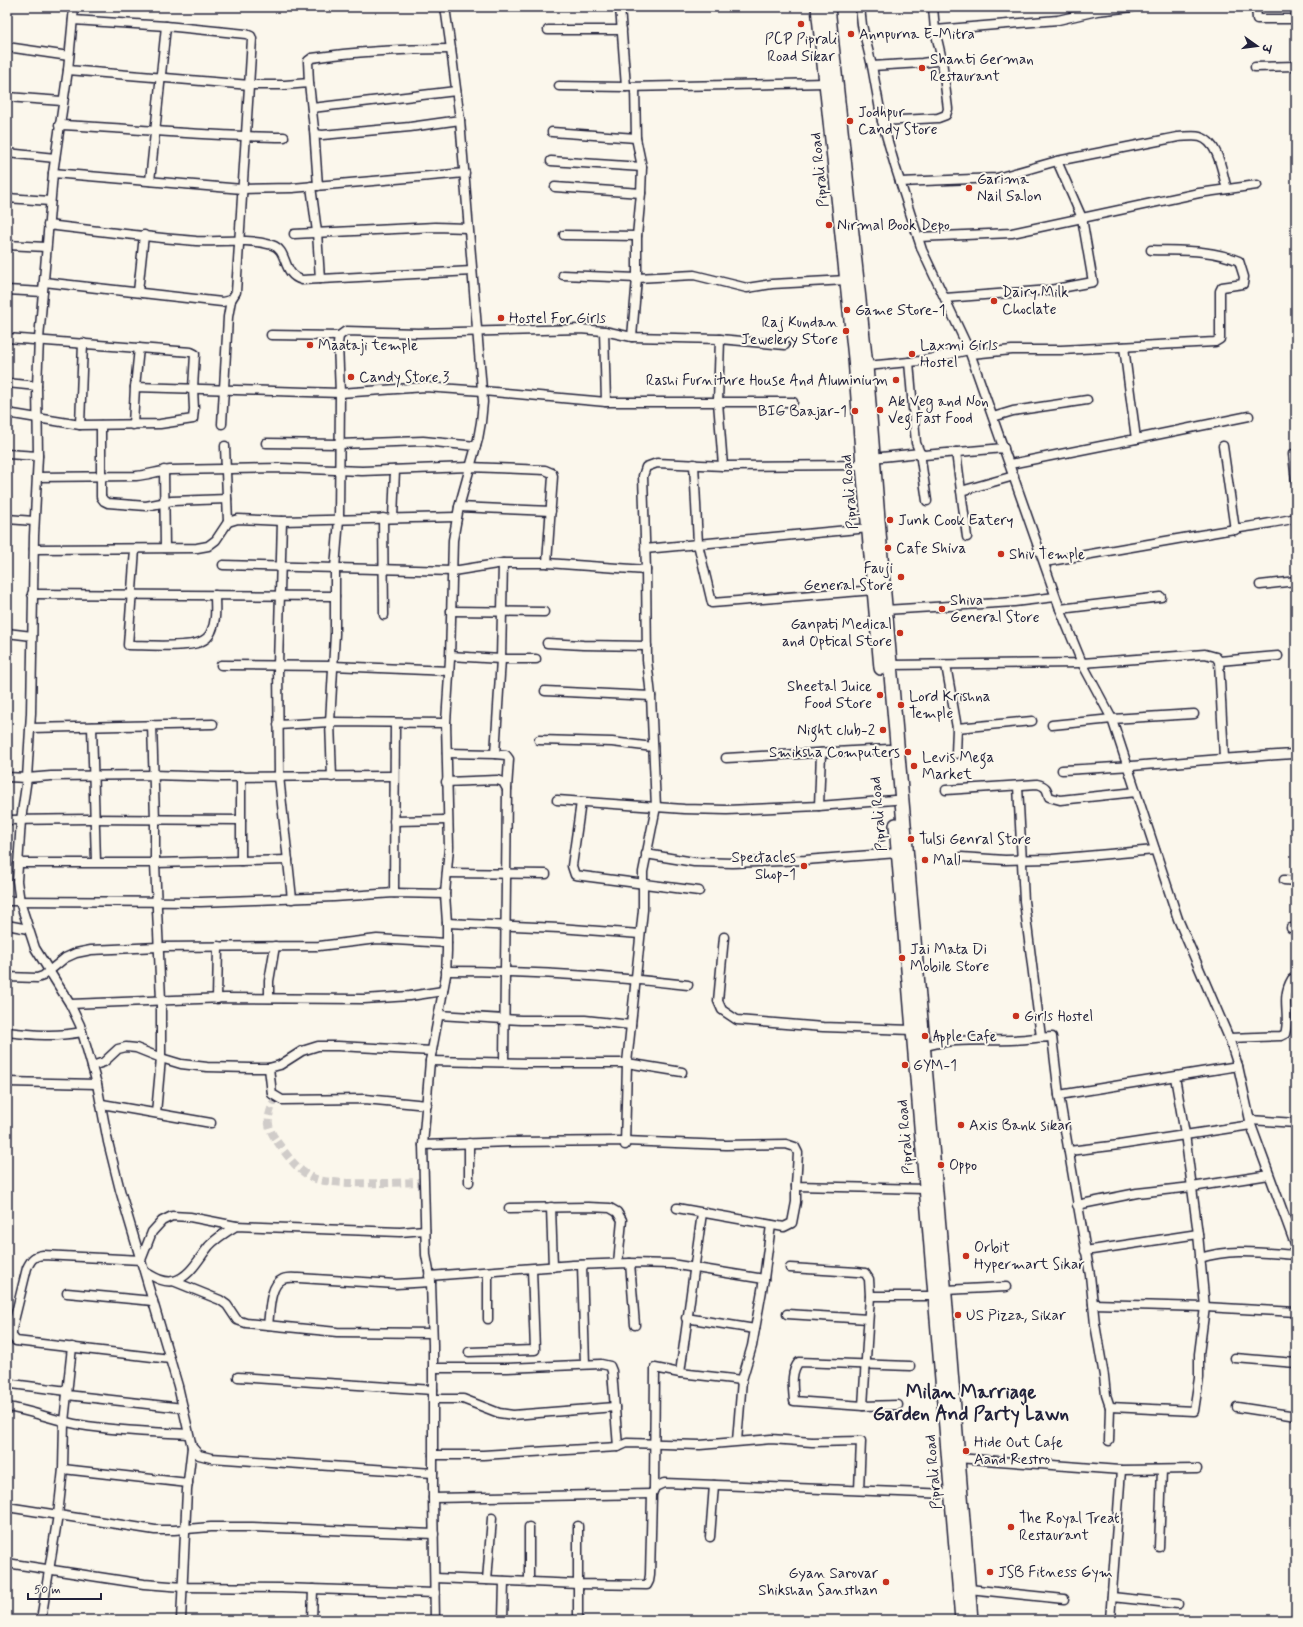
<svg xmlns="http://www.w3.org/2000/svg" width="1303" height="1627" font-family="Mynerve,'Playpen Sans Deva',sans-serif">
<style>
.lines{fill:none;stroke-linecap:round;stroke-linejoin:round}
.minor-tunnel{stroke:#d0ccc9;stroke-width:8;stroke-dasharray:8 4;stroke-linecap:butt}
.minor-casing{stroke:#22223b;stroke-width:11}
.primary-casing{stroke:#22223b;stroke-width:16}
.minor{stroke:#fbf7ec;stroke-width:8}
.primary{stroke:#fbf7ec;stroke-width:13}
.poi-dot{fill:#c8321e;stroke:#fbf7ec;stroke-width:1.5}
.labels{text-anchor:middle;stroke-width:4;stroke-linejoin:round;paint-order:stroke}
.poi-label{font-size:15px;fill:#22223b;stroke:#fbf7ec;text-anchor:start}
.street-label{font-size:15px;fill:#22223b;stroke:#fbf7ec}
.district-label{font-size:19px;font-weight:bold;fill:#22223b;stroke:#fbf7ec}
</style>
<rect width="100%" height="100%" fill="#fbf7ec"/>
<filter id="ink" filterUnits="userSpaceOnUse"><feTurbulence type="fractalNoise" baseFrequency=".025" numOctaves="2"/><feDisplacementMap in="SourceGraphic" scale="8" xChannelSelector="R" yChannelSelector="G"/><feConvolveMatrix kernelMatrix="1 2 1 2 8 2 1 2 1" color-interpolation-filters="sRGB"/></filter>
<g filter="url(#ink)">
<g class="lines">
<path class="minor-tunnel" d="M276 1097C265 1120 266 1127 281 1147 290 1159 298 1170 311 1177 328 1187 400 1182 423 1182"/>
<g class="minor-casing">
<g id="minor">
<path d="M74 7 68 70 53 173 39 339 37 386 38 456 34 536 31 713 27 778 21 820 17 881 20 902 35 948 70 1004 80 1025 97 1084 108 1142 120 1190 178 1386 192 1447 199 1455 211 1458 433 1473"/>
<path d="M620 7 626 87"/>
<path d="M860 7 862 25 872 66 922 63 942 60 935 30 933 7"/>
<path d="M1256 7 1257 19H1296"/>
<path d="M73 20 166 26 246 34 251 36 252 39 236 292 231 300 228 317 222 424"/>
<path d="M548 30H622"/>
<path d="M935 30 1058 20 1097 11 1133 7"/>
<path d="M7 47 69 56"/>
<path d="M872 66 882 121 895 166 922 250 969 350 1060 609 1082 663 1112 719 1178 919 1229 1038 1238 1066 1251 1125 1296 1247"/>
<path d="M1255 67 1296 66"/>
<path d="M68 70 250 85H285L309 83 308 61 312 58C359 51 405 49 451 49"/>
<path d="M309 83 314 129 316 134 322 135 410 127 460 120"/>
<path d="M559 86 626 87 826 83"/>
<path d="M7 97 62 101"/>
<path d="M312 108 456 91"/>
<path d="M882 121 938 118 946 115 948 109 942 60"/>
<path d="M59 125C134 128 209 137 284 137"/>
<path d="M314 129 318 186"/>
<path d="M552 132 636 138"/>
<path d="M7 153 55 158"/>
<path d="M551 161 642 167"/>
<path d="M53 173 242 189 292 188 465 173"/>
<path d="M150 181 166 26"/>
<path d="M900 182 997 178 1057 161 1178 137C1185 137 1194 135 1200 137 1219 142 1222 173 1227 189"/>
<path d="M311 186 317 232 320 279"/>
<path d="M555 187 641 193 642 167 636 138 635 87"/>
<path d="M7 198 50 201"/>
<path d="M48 225C97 231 147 237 196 241 221 242 247 238 272 245 289 250 281 274 302 280L472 271"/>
<path d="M294 234 435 227 468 228"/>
<path d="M564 235 637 236"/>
<path d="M918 237 1012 233 1199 193 1257 185"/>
<path d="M7 245 46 247"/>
<path d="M563 275 637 278 694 275 747 288 772 284 847 280"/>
<path d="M44 282 222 302 231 300"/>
<path d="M7 290 43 292"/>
<path d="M138 292 144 235"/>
<path d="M945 298 1050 290 1093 282 1082 218 1057 161"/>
<path d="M604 331 606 402"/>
<path d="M271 335 339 336 346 331 418 333 580 329 604 331 632 337 720 339 785 345"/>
<path d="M632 337 637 278V236L641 193"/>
<path d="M7 338 191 352 195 354 193 388 194 409 193 419 160 424 80 425 7 413"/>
<path d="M720 339 718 402 723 466"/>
<path d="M1124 347 1136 439 1249 416"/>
<path d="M971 354 1012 350H1061L1215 342 1220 339V291L1222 287 1243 284 1244 277 1239 261C1210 249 1182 251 1151 250"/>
<path d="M909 362 916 443 920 453 924 455 1004 448"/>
<path d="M866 366 920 361 969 350"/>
<path d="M7 383 37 386"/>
<path d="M135 387 139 348"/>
<path d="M993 417 1013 411 1087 400"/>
<path d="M80 425 83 343"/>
<path d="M101 425V497L104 501 108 503 146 506 172 501 227 499"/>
<path d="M133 425 135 387 340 393 425 387 483 391 606 402H793"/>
<path d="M266 443 339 444 423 441 476 446"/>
<path d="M225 446 228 522"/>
<path d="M1223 446 1235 530"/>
<path d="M956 452 967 537"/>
<path d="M7 454 38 456"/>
<path d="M1293 454 1296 482"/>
<path d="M694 464 698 544 712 603 874 590"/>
<path d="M1010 464 1136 439"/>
<path d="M164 470 165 548"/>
<path d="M37 477 136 476C148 475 158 471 170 470L282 468 362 471 469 467 545 470 552 473 553 476 547 563"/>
<path d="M961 491 1014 476"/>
<path d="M459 507 551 511"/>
<path d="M383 518 384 615"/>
<path d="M393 518 395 470"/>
<path d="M7 519 34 521"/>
<path d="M282 521 278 665 279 776 292 899"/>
<path d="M34 549 197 548 208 546 216 540 228 522 238 519 282 521 456 517"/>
<path d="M135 549 128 645C145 645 187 648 200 642 205 640 209 637 211 632 217 620 215 607 215 595"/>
<path d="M645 549 869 528"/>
<path d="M1045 562C1099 553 1152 543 1206 534 1236 528 1266 525 1296 518"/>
<path d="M503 563 501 659 495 754 506 755 509 759 507 789"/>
<path d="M223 565 453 571 503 563H547L646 570"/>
<path d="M1260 585 1296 581"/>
<path d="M32 594 335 596"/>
<path d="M1060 609 1161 597"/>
<path d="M885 610 1014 602 1055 597"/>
<path d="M451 611 544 612"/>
<path d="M7 633 32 636"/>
<path d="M547 643 583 645 647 646"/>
<path d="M450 656 501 659H536"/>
<path d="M1219 661 1278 656"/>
<path d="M221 665 333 666 449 671"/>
<path d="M890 665 1082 663 1205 654 1216 657 1219 661 1224 758"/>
<path d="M946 665 957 728 1032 721"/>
<path d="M545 691 651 696"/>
<path d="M152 725 155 819V863L161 1000V1058L156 1113"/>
<path d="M278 725 330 722 446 723"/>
<path d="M1052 725 1112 719 1194 714"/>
<path d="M92 727 96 862"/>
<path d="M30 728 213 724"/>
<path d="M539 740 612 742 653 747"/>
<path d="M447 753 495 754"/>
<path d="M956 754 957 728"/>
<path d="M726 758 889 749"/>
<path d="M1062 770C1140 767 1218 758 1296 754"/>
<path d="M7 777 27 778 51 776 154 775 220 777 394 776"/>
<path d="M332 777 330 722 335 634V568L339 519 340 393 338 344 339 336"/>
<path d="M446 782 497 780 503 782 507 789 504 1062"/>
<path d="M1018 786 1024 901 1041 1037"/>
<path d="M946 790 1037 784C1046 786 1047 789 1049 797L1060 800 1136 792"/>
<path d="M557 800 684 809 727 810 819 806 894 800"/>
<path d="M581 802 572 866 575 875 699 891"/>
<path d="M819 806 821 753"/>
<path d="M7 820 89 819 241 820"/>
<path d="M394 821 447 820"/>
<path d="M646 854 694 862 733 863 805 860 898 853"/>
<path d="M961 857 1005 860 1052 859 1155 850"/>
<path d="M241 861V776"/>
<path d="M18 863H155L288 860"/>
<path d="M447 873 546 874"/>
<path d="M1284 880 1296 881"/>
<path d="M394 893 395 723"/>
<path d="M7 901 201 902 334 897 394 893 445 894"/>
<path d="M447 923 559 928 640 934"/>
<path d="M7 925 28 929"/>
<path d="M1291 928H1296"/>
<path d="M724 937 718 1001 722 1010 737 1020 823 1027 912 1030"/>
<path d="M446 971C527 971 608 976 688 985"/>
<path d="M7 977 37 978 43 976 65 958 76 953 91 950 158 947 319 946 377 939 447 943"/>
<path d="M269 998V981L275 946"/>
<path d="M217 999 218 946"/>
<path d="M70 1004 225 998 364 999 410 996 443 991"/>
<path d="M439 1015 521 1020H585L631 1025"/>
<path d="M7 1032C33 1035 57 1037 82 1032"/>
<path d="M1229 1038 1281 1036 1285 1034C1291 1014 1280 999 1292 979L1296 977"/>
<path d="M923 1047C951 1038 982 1041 1011 1040 1024 1040 1038 1037 1052 1037L1059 1095 1090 1275 1095 1324 1104 1376 1106 1395 1110 1407 1109 1441"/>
<path d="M430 1061 529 1063H627L682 1072"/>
<path d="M92 1066 104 1062 118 1049 126 1047 136 1048 161 1058 181 1064 207 1067 250 1068H269L280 1065 302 1051 318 1046H338L432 1051"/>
<path d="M269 1068 272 1094 282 1100 365 1099 427 1105"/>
<path d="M1175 1077 1185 1134 1198 1234"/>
<path d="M7 1082 97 1084"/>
<path d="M1059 1095 1238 1066"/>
<path d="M102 1104 211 1123"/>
<path d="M1250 1120 1296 1123"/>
<path d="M469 1143V1182"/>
<path d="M423 1145 510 1142 625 1141 726 1145 786 1144 795 1147 798 1153 796 1186 925 1189"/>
<path d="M625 1145 627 1063 643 910V872L656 807 651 696 647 660 646 570 643 476 646 467 657 463 723 466 863 465 872 458 920 453 927 501"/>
<path d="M1069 1151 1119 1145 1251 1125"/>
<path d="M1077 1205 1137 1193 1192 1187 1269 1175"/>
<path d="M551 1207 553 1267"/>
<path d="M509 1208 588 1207 610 1208 617 1212 622 1220 618 1263"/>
<path d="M677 1208 784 1227 792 1223 796 1202V1186"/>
<path d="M1085 1251 1198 1234 1205 1307 1199 1354V1378L1194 1411 1110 1407"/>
<path d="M1200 1258C1231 1248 1264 1253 1296 1255"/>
<path d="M630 1263 635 1325"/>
<path d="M582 1265 585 1364"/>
<path d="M790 1268 857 1272 865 1273 869 1279 870 1296 863 1406"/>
<path d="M145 1272C154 1277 163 1283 174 1281 190 1277 199 1258 209 1246 216 1238 226 1232 236 1226L400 1232 425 1230"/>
<path d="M488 1272V1319"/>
<path d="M429 1276 573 1265 630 1263 671 1264 764 1279"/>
<path d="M173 1281 220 1300 227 1305 237 1320 246 1323 337 1332 432 1333"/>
<path d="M945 1290 1006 1287"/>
<path d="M67 1293 153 1301"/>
<path d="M870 1296H934"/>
<path d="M1093 1304 1205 1307 1296 1312"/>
<path d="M787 1314 868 1319"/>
<path d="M686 1318 755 1329"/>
<path d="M268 1325C270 1312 269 1285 283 1279 288 1277 294 1278 299 1278L396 1284 431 1282"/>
<path d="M469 1352 535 1350 532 1269"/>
<path d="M1235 1358 1296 1363"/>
<path d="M170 1359 16 1341 12 1336V1329L27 1268C31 1260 33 1256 43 1255L141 1260 152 1232 162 1221 172 1216 190 1217 236 1226"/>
<path d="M433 1368H507L601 1364 610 1366 612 1371 618 1447 627 1443 700 1445 771 1439 812 1442 861 1441 859 1490"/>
<path d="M680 1373 702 1213"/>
<path d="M238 1377 433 1390"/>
<path d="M12 1384 67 1391"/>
<path d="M67 1395 183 1408"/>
<path d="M433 1399H463L499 1413 513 1415 615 1407"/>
<path d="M898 1405 863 1406 794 1401C793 1388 790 1372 799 1362L910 1366"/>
<path d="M7 1407C33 1411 56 1421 81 1425 116 1431 153 1432 188 1434"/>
<path d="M1237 1407 1296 1416"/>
<path d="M737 1441 742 1380 752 1346 764 1279 771 1225"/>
<path d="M433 1455H483L618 1447"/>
<path d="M957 1458 1121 1470 1197 1469"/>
<path d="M63 1469 188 1483"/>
<path d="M654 1489 655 1368 680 1373 742 1380"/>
<path d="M433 1498 652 1494"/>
<path d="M7 1507 155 1530H174L211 1527H252L434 1534"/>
<path d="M529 1527V1582"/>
<path d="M710 1537 714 1485"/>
<path d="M1159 1547 1162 1470"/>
<path d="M7 1563 144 1584 183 1587 281 1588 435 1593"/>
<path d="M435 1578 578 1584 647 1585 649 1581 650 1575 652 1494 655 1487 664 1483 950 1494"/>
<path d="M487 1580 492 1518"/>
<path d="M969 1589 1064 1599"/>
<path d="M1112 1597 1178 1604"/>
<path d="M41 1620 58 1515 63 1469 64 1422 72 1347"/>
<path d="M181 1620 187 1490 192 1447"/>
<path d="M312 1620 313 1589"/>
<path d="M435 1620 433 1498V1345L431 1282 426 1255 423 1145 430 1061 446 975 447 951V923L445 894 449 847 446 723 450 659 453 540 459 507 478 439 481 422 483 402 460 120 451 49 445 7"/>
<path d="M503 1620 504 1581"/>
<path d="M578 1620V1526"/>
<path d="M1110 1620 1121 1470"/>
</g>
</g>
<g class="primary-casing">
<g id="primary">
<path d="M818 7 855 358 863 465 881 668"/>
<path d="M828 7 866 366 883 583 945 1296 971 1620"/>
<path d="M896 825 962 1620"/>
</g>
</g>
<use href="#minor" class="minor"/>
<use href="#primary" class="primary"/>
</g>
</g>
<g class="poi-dot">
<circle cx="801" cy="24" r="4"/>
<circle cx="851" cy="34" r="4"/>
<circle cx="922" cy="68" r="4"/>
<circle cx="850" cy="121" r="4"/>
<circle cx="969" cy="188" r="4"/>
<circle cx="829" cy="225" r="4"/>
<circle cx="994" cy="301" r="4"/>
<circle cx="847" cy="310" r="4"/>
<circle cx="501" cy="318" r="4"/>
<circle cx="846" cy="331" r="4"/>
<circle cx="310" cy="345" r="4"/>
<circle cx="912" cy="354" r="4"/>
<circle cx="351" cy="377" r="4"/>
<circle cx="896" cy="380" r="4"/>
<circle cx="880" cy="410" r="4"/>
<circle cx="855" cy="411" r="4"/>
<circle cx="890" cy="520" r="4"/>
<circle cx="888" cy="548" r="4"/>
<circle cx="1001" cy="554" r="4"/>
<circle cx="901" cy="577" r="4"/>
<circle cx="942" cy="609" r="4"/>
<circle cx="900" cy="633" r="4"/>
<circle cx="880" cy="695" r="4"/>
<circle cx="901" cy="705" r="4"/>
<circle cx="883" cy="730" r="4"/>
<circle cx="908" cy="752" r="4"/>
<circle cx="914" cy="766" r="4"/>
<circle cx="911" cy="839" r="4"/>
<circle cx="925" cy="860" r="4"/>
<circle cx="804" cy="866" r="4"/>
<circle cx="902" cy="958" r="4"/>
<circle cx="1016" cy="1016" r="4"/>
<circle cx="925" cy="1036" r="4"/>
<circle cx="905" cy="1065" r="4"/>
<circle cx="961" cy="1125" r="4"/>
<circle cx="941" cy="1165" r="4"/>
<circle cx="966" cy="1256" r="4"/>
<circle cx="958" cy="1315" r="4"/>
<circle cx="966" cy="1451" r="4"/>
<circle cx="1011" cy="1527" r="4"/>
<circle cx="990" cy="1572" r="4"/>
<circle cx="886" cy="1582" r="4"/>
</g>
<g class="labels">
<g class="poi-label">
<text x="859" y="39">Annpurna E-Mitra</text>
<text x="801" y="44" text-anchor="middle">PCP Piprali<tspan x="801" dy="17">Road Sikar</tspan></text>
<text x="930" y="64">Shanti German<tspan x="930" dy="17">Restaurant</tspan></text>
<text x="858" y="117">Jodhpur<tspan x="858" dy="17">Candy Store</tspan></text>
<text x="977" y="184">Garima<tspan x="977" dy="17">Nail Salon</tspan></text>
<text x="837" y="230">Nirmal Book Depo</text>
<text x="1002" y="297">Dairy Milk<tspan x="1002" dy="17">Choclate</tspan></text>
<text x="855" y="315">Game Store-1</text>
<text x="509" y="323">Hostel For Girls</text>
<text x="838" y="327" text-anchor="end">Raj Kundan<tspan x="838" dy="17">Jewelery Store</tspan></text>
<text x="318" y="350">Maataji temple</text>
<text x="920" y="350">Laxmi Girls<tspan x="920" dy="17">Hostel</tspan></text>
<text x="359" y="382">Candy Store 3</text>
<text x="888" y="385" text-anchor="end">Rashi Furniture House And Aluminium</text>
<text x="888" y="406">Ak Veg and Non<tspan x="888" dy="17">Veg Fast Food</tspan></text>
<text x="847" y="416" text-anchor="end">BIG Baajar-1</text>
<text x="898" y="525">Junk Cook Eatery</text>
<text x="896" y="553">Cafe Shiva</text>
<text x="1009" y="559">Shiv Temple</text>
<text x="893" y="573" text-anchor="end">Fauji<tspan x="893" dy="17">General Store</tspan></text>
<text x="950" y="605">Shiva<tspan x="950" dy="17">General Store</tspan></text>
<text x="892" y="629" text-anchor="end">Ganpati Medical<tspan x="892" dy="17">and Optical Store</tspan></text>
<text x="872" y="691" text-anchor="end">Sheetal Juice<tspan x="872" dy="17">Food Store</tspan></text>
<text x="909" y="701">Lord Krishna<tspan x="909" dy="17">Temple</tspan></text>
<text x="875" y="735" text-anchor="end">Night club-2</text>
<text x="900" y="757" text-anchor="end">Smiksha Computers</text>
<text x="922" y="762">Levis Mega<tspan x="922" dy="17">Market</tspan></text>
<text x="919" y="844">Tulsi Genral Store</text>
<text x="796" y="862" text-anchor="end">Spectacles<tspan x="796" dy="17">Shop-1</tspan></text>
<text x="933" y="865">Mall</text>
<text x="910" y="954">Jai Mata Di<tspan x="910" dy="17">Mobile Store</tspan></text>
<text x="1024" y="1021">Girls Hostel</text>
<text x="933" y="1041">Apple Cafe</text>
<text x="913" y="1070">GYM-1</text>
<text x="969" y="1130">Axis Bank sikar</text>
<text x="949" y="1170">Oppo</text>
<text x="974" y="1252">Orbit<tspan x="974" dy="17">Hypermart Sikar</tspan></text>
<text x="966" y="1320">US Pizza, Sikar</text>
<text x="974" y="1447">Hide Out Cafe<tspan x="974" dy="17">Aand Restro</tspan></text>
<text x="1019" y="1523">The Royal Treat<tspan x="1019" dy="17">Restaurant</tspan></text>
<text x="998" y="1577">JSB Fitness Gym</text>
<text x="878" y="1578" text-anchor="end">Gyan Sarovar<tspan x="878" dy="17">Shikshan Sansthan</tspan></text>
</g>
<g class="street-label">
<text transform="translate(819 170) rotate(-96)" y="5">Piprali Road</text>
<text transform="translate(849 492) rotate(-95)" y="5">Piprali Road</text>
<text transform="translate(878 814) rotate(-95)" y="5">Piprali Road</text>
<text transform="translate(905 1137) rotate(-95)" y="5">Piprali Road</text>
<text transform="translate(933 1472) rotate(-95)" y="5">Piprali Road</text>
</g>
<g class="district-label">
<text x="971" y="1398">Milan Marriage<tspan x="971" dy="22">Garden And Party Lawn</tspan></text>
</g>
</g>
<rect width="1303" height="1627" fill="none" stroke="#fbf7ec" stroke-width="24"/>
<rect x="12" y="12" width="1279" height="1603" fill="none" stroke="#22223b" stroke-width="1.5" filter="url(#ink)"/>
<g transform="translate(1257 46) rotate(104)" stroke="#fbf7ec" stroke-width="3" paint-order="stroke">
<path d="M0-3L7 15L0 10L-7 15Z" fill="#22223b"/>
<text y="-6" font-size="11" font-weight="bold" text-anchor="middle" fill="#22223b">उ</text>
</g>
<path d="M28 1593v6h73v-6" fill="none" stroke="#22223b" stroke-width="2"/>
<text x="34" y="1593" font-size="12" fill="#22223b" stroke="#fbf7ec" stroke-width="3" paint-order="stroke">50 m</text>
</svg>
